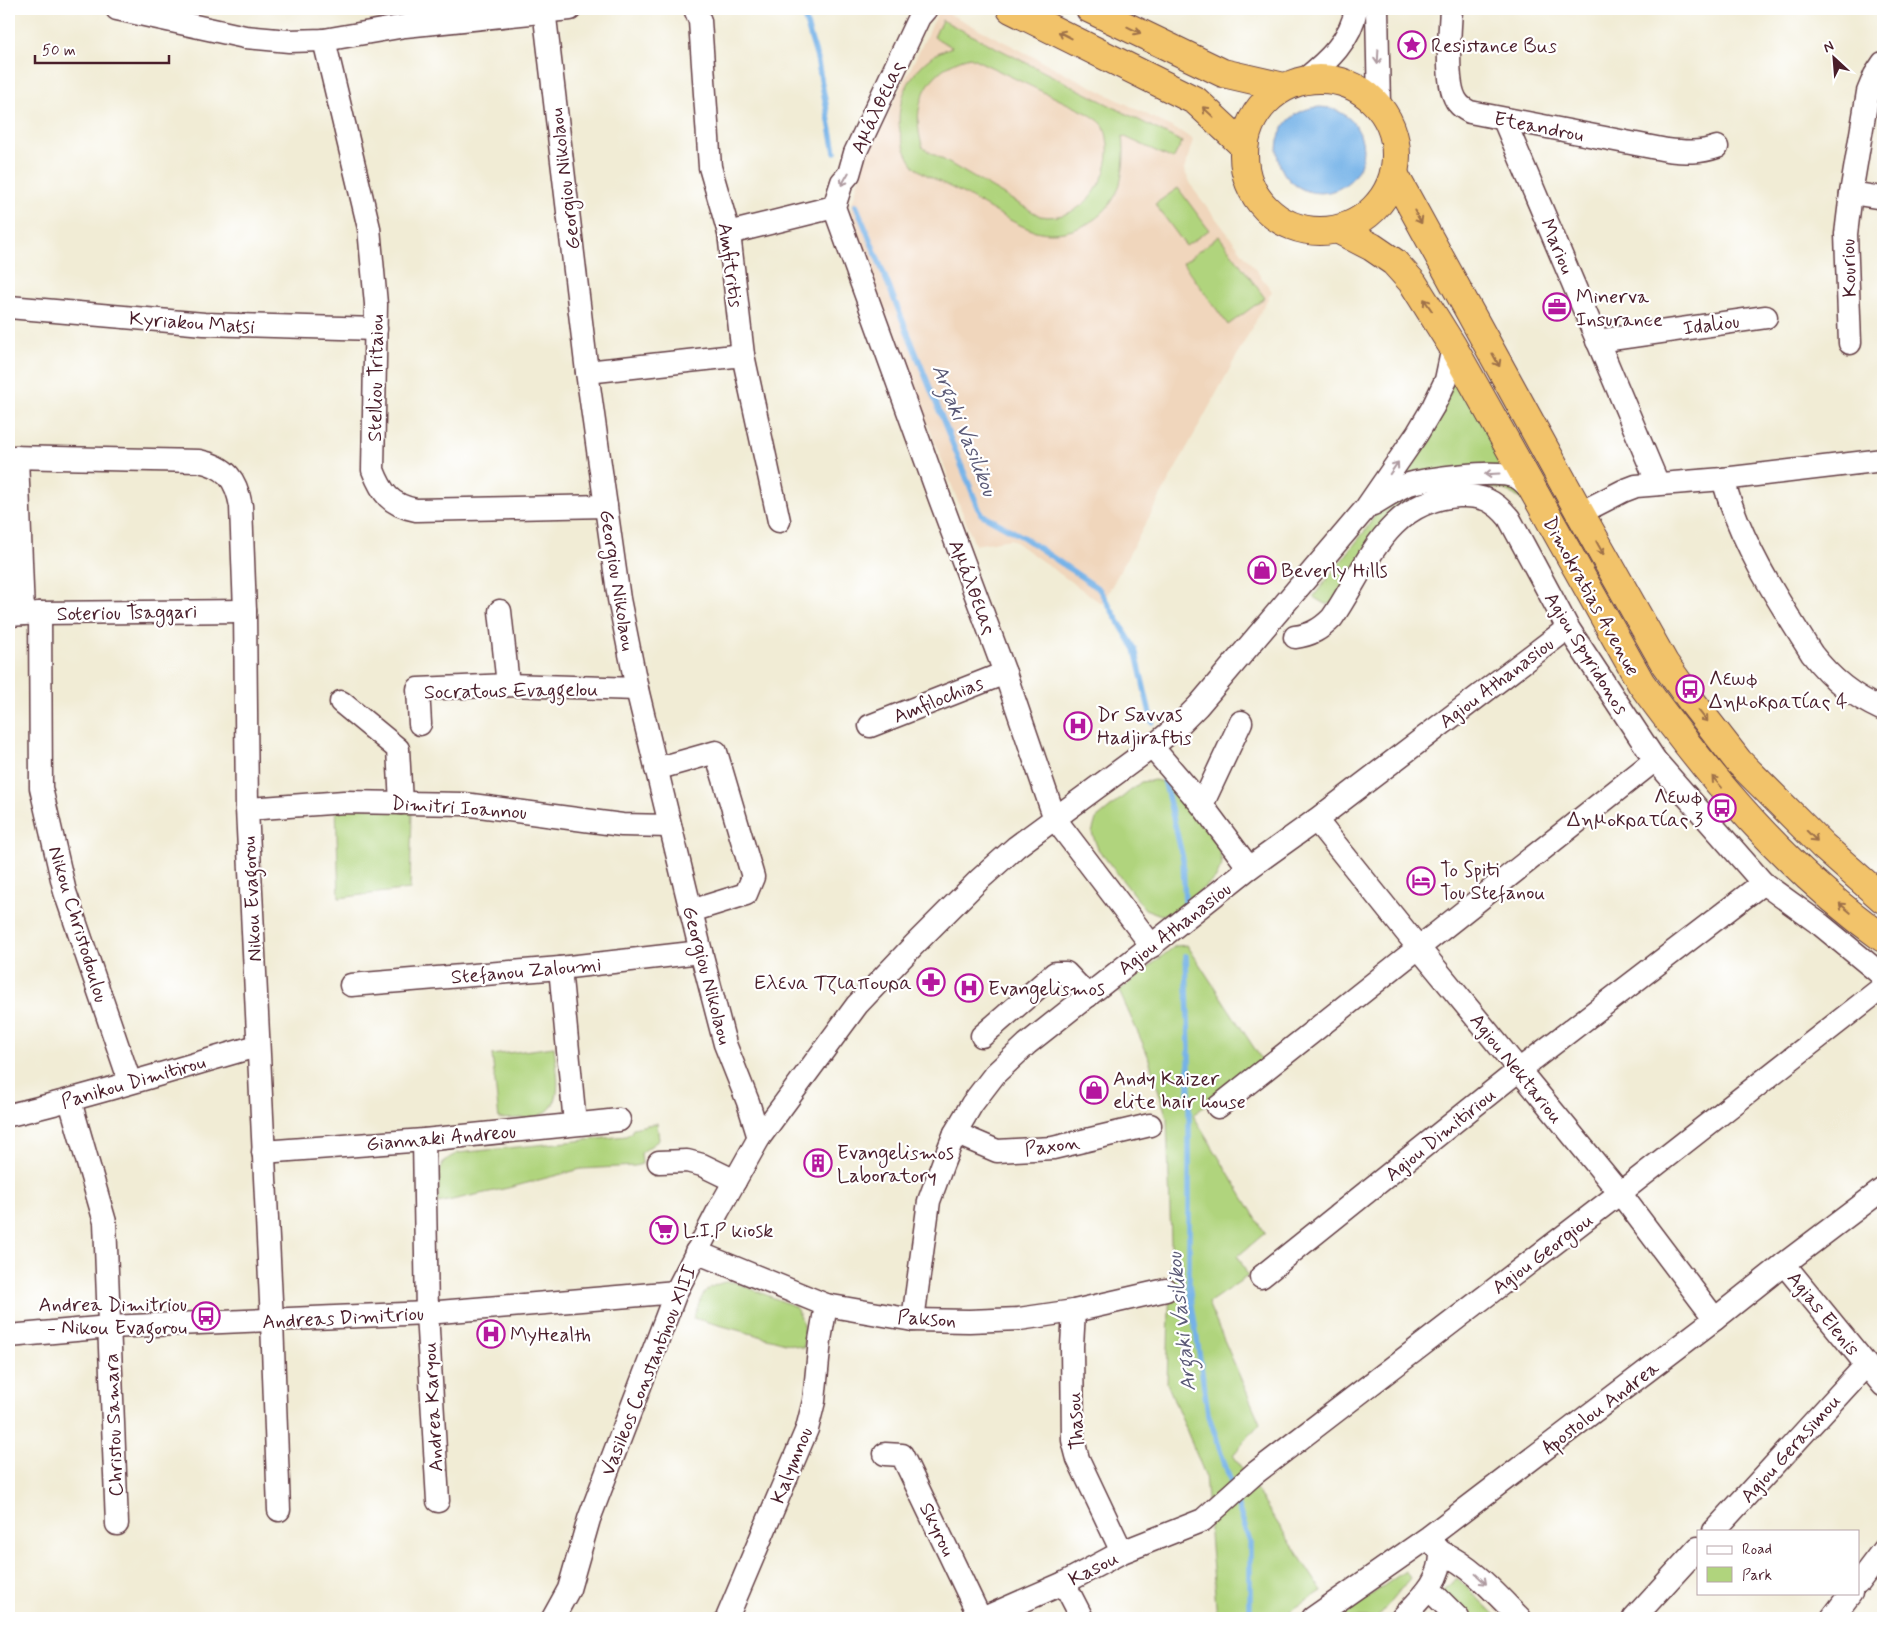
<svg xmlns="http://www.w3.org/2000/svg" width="1892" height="1627" font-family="Mynerve,sans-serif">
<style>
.built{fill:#f0d6bc}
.green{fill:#b0d47d;stroke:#7d7a54;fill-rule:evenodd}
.water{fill:#75b2e8;stroke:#60688a}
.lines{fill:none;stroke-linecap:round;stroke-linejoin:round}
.stream{stroke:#75b2e8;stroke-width:5.5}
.minor-casing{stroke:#633e44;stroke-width:25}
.highway-casing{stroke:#633e44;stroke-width:30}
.minor{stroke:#fff;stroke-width:22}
.highway{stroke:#f2c36a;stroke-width:28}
.oneway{stroke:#9e714a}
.oneway2{stroke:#ae9aa0}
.labels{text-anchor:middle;stroke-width:4.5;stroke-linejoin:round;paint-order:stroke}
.poi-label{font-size:20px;fill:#4a1f2b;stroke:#fff;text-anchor:start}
.street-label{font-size:20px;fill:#4a1f2b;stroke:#fff}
.water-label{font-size:21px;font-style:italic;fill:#5b5a77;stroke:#fff}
</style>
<rect width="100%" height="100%" fill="#fff"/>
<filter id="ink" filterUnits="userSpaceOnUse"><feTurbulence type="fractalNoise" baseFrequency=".02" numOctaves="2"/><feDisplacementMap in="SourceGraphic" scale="10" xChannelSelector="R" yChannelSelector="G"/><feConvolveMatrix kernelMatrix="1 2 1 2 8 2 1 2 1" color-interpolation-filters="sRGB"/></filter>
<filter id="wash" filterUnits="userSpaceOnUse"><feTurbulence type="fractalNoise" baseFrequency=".0096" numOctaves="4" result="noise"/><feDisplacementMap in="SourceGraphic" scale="20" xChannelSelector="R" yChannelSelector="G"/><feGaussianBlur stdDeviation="1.12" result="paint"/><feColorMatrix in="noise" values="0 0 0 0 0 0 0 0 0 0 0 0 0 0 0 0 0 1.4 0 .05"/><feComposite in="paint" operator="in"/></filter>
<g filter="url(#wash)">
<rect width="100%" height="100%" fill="#f1ecd5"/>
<path class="built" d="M940 9 1183 133 1193 140 1184 170 1194 190 1272 291 1102 604 1011 539 975 545 848 220 862 166Z"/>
<g class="green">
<path d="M942 20 1182 142 1173 159 1123 136C1125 152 1124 168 1120 184 1109 221 1067 241 1032 230 1014 224 986 206 968 196 957 190 923 175 915 167 908 159 904 147 901 136 894 108 906 77 929 59 936 53 944 50 952 47L934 37ZM970 57 1087 113C1092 116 1099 120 1103 125 1106 129 1107 139 1108 144 1111 182 1081 223 1040 216L923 148C909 108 926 67 970 57Z"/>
<path d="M1178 188 1209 230 1186 246 1155 204Z"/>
<path d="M1219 236 1265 298 1228 325 1183 263Z"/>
<path d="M1455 375 1536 508 1505 490 1487 487 1456 489 1430 494 1332 604H1325L1313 597 1365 531 1426 434Z"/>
<path d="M1155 780 1171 784 1219 847 1222 865 1215 879 1173 912 1161 915 1145 909 1098 849 1092 833 1096 819 1141 782Z"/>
<path d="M336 806 412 811 410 889 339 898Z"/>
<path d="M1187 945 1262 1060 1193 1115 1265 1233 1238 1256 1248 1276 1208 1303 1260 1423 1233 1455 1322 1591 1287 1613 1291 1618H1217L1205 1475 1167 1383 1171 1242 1167 1118 1147 1053 1119 991 1175 946Z"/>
<path d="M554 1047C556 1070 567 1107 538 1116 526 1119 511 1118 499 1119L492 1055Z"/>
<path d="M657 1123 659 1140 641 1153 642 1164 635 1166 581 1169 508 1188 438 1203C439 1193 437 1170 444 1162 447 1158 453 1156 458 1153L626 1136 631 1133 633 1128Z"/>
<path d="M725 1282H734L794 1306C805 1319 804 1332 804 1348L693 1318C702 1298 701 1288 725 1282Z"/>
<path d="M1405 1571 1410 1578 1377 1618H1338Z"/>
<path d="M1457 1578 1498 1618H1458L1436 1597Z"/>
</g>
<circle class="water" cx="1320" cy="150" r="43"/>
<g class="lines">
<g class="stream">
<path d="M802 9 817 58 835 152"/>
<path d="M856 205 981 514 1023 537 1099 589 1135 649 1152 722"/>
<path d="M1164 779 1183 859 1185 907"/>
<path d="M1186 956 1189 1047V1285L1208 1413 1232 1486"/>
<path d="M1235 1497 1250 1542V1618"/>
</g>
</g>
</g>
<g filter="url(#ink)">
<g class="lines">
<g class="minor-casing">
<g id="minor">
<path d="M117 9 245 37 289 41 324 40 405 26 570 9"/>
<path d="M544 9 587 372 619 599 637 689 701 952 725 1044 748 1102 759 1138"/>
<path d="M695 9 700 21 710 167 729 233 743 355 779 521"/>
<path d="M926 9 919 17 855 153 849 174 842 182 834 207 940 499 1005 673 1055 819 1152 946"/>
<path d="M1377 9 1379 106"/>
<path d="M1451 9C1450 31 1444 86 1458 103 1461 107 1466 110 1470 112L1667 150C1685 152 1700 153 1717 147"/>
<path d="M324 40 369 228 376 304 373 470C382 493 390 505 416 510L606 506"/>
<path d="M1304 80C1328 61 1351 40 1356 9"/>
<path d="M1504 120 1658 484"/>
<path d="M1851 193 1883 198"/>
<path d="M729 233 834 207"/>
<path d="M9 307 204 324 376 329"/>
<path d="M1597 341 1766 317"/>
<path d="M1850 343 1846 234 1851 193 1868 92 1875 75 1883 63"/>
<path d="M587 372 743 355"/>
<path d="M9 457 199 461C227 467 236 479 241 506L245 611 247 809 272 1321 279 1510"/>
<path d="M17 457 23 614"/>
<path d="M1723 479C1740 542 1777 599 1812 654 1832 680 1853 696 1883 710"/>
<path d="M1373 504C1384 498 1395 490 1406 485 1427 478 1497 469 1516 477 1523 480 1528 487 1533 492"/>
<path d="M1580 513 1623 491 1636 486 1723 479 1883 460"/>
<path d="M500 611 508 685"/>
<path d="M40 613 41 788 65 892 130 1082"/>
<path d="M9 615 40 613 245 611"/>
<path d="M1295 637C1311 635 1321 629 1332 618 1367 567 1386 500 1459 496 1482 495 1494 500 1509 518L1568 628 1655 760 1763 883 1821 925 1883 976"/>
<path d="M341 702 398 749 401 803"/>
<path d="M420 724 418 689 508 685 637 689"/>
<path d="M870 726 1005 673"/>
<path d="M1152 747 1202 805 1249 868"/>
<path d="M656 769 716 752 753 877 746 894 691 911"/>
<path d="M1202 805 1241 722"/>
<path d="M247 809 344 802 464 804 622 825 670 826"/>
<path d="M1316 820 1418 947 1620 1193 1715 1319"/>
<path d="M560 968 575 1123"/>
<path d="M351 985 560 968 701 952"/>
<path d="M982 1036 1055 973H1066L1088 996"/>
<path d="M70 1101 105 1222 117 1524"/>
<path d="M1218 1107 1655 760"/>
<path d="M9 1115C93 1096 175 1069 257 1046"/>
<path d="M955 1133 997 1151 1053 1148 1150 1125"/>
<path d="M424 1140 427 1313 438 1501"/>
<path d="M263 1152 424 1140 619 1120"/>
<path d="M659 1162 687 1161 702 1165 735 1181"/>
<path d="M696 1252 826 1305 913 1320 969 1321 1019 1319 1074 1311 1166 1290"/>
<path d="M1784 1264 1883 1385"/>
<path d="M1261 1277 1519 1070 1763 883"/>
<path d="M1074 1311 1072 1346 1073 1440 1078 1459 1122 1552"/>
<path d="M913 1320 929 1201 943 1163 955 1133 972 1104 995 1074 1027 1044 1249 868 1316 820 1568 628"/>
<path d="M9 1336 109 1327 427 1313 676 1292"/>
<path d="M885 1454 902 1455 980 1618"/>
<path d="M1714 1531 1866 1365"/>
<path d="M1441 1552C1473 1567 1496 1594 1520 1618"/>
<path d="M1064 1583 1082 1618"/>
<path d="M1858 1583 1883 1550"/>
<path d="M1429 1589 1458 1618"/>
<path d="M553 1618 569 1589 589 1519 676 1292 718 1211 759 1138 857 1005 914 945 979 880 1016 847 1152 747 1180 724 1198 706 1366 508 1417 434 1433 407 1446 380 1453 347"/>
<path d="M727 1618 807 1429 814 1401 820 1340 826 1305"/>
<path d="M984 1618 1064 1583 1122 1552 1203 1520 1254 1474 1620 1193 1883 987"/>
<path d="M1313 1618 1429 1537 1715 1319 1784 1264 1883 1189"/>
<path d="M1402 1618C1420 1599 1442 1581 1441 1552L1432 1542"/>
<path d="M1634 1618 1698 1548"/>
<path d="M1832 1618 1851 1593"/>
</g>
</g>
<g class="highway-casing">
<g id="highway">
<path d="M1011 9 1196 101 1243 145"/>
<path d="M1090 9 1223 73 1284 87"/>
<circle cx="1320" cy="155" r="76"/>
<path d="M1394 174 1580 513 1665 664 1693 703 1739 762 1823 846 1883 899"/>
<path d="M1339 230 1372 247 1394 262 1413 283 1453 347 1641 683C1710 778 1787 870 1883 938"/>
</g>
</g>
<use href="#minor" class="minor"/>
<use href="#highway" class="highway"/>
</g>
<defs><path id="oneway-shaft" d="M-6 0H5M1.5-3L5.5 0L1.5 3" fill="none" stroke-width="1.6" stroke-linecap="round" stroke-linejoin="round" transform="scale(1.25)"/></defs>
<g class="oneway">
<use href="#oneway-shaft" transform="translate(1134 30) rotate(26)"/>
<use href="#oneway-shaft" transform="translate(1065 35) rotate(-153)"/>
<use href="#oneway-shaft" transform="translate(1208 112) rotate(-137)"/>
<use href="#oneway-shaft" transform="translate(1418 217) rotate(61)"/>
<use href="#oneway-shaft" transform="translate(1428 305) rotate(-124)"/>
<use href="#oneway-shaft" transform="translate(1496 360) rotate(61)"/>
<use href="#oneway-shaft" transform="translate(1600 548) rotate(61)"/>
<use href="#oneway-shaft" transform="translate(1703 716) rotate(51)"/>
<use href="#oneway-shaft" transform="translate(1717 782) rotate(-131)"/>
<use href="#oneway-shaft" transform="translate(1812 836) rotate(45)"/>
<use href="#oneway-shaft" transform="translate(1845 908) rotate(-140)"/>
</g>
<g class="oneway2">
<use href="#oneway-shaft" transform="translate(1378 57) rotate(93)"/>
<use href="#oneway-shaft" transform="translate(845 179) rotate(120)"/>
<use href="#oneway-shaft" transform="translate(1394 468) rotate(-55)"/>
<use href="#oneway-shaft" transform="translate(1492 474) rotate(177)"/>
<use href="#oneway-shaft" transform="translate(1481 1579) rotate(43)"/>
</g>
</g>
<defs>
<g id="sight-ring" transform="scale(1.4375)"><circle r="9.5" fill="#fff" stroke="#b5179e" stroke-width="1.5"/><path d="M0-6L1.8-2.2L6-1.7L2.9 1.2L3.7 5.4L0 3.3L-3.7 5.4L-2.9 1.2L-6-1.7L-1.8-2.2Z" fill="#b5179e"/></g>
<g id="office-ring" transform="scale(1.4375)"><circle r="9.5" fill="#fff" stroke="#b5179e" stroke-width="1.5"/><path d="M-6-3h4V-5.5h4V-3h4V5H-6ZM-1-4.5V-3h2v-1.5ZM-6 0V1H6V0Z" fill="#b5179e"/></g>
<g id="shop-ring" transform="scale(1.4375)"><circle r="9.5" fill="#fff" stroke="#b5179e" stroke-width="1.5"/><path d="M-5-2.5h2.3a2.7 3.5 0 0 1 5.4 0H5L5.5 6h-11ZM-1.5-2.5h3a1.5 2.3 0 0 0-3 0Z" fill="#b5179e"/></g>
<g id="bus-ring" transform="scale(1.4375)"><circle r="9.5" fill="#fff" stroke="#b5179e" stroke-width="1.5"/><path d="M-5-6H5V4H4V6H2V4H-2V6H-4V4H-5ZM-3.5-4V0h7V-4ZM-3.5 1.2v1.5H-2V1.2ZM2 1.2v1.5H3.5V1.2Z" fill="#b5179e"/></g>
<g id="hospital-ring" transform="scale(1.4375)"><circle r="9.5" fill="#fff" stroke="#b5179e" stroke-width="1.5"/><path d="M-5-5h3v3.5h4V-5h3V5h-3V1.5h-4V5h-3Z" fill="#b5179e"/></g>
<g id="hotel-ring" transform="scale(1.4375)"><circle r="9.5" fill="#fff" stroke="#b5179e" stroke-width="1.5"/><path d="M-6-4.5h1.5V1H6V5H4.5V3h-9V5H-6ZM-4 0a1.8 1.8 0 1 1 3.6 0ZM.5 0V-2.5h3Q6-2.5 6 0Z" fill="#b5179e"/></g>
<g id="pharmacy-ring" transform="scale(1.4375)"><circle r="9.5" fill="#fff" stroke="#b5179e" stroke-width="1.5"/><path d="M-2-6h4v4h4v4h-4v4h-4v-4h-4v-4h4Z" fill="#b5179e"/></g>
<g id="building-ring" transform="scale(1.4375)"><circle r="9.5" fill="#fff" stroke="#b5179e" stroke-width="1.5"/><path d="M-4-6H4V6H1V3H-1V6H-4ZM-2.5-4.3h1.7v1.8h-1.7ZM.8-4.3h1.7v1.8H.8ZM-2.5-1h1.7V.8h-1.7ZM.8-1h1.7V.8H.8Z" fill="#b5179e"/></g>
<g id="supermarket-ring" transform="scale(1.4375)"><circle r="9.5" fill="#fff" stroke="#b5179e" stroke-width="1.5"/><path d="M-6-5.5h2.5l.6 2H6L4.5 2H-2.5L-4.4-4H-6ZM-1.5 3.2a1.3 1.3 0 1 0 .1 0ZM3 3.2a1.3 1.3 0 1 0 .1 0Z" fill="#b5179e"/></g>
</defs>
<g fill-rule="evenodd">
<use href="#sight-ring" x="1412" y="45"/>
<use href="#office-ring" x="1557" y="307"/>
<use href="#shop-ring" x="1262" y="570"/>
<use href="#bus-ring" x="1690" y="689"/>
<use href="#hospital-ring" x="1078" y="726"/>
<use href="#bus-ring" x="1722" y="808"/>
<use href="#hotel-ring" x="1421" y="881"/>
<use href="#pharmacy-ring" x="931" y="982"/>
<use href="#hospital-ring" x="969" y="988"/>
<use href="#shop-ring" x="1094" y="1090"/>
<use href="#building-ring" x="818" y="1163"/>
<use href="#supermarket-ring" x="664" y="1230"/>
<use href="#bus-ring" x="206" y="1316"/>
<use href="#hospital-ring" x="491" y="1334"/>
</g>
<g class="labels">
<g class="poi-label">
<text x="1431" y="52">Resistance Bus</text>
<text x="1576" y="303">Minerva<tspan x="1576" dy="23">Insurance</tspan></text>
<text x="1281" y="577">Beverly Hills</text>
<text x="1709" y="685">Λεωφ<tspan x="1709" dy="23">Δημοκρατίας 4</tspan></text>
<text x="1097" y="721">Dr Savvas<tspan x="1097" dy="23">Hadjiraftis</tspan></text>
<text x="1703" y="803" text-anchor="end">Λεωφ<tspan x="1703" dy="23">Δημοκρατίας 3</tspan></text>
<text x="1440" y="876">To Spiti<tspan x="1440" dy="23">Tou Stefanou</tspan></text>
<text x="912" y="989" text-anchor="end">Ελενα Τζιαπουρα</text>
<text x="988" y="995">Evangelismos</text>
<text x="1113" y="1085">Andy Kaizer<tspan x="1113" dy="23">elite hair house</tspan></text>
<text x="837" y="1159">Evangelismos<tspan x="837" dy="23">Laboratory</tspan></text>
<text x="683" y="1237">L.I.P kiosk</text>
<text x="187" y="1311" text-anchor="end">Andrea Dimitriou<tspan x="187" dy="23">- Nikou Evagorou</tspan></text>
<text x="510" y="1341">MyHealth</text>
</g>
<g class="street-label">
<text transform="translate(877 107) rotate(-65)" y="7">Αμάλθειας</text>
<text transform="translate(1539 126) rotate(11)" y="7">Eteandrou</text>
<text transform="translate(564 179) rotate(-97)" y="7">Georgiou Nikolaou</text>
<text transform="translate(1558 246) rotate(67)" y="7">Mariou</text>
<text transform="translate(731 265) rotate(82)" y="7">Amfitritis</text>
<text transform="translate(1848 268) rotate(-92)" y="7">Kouriou</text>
<text transform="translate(192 322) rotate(4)" y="7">Kyriakou Matsi</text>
<text transform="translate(1711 324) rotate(-8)" y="7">Idaliou</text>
<text transform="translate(375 378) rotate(-89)" y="7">Stelliou Tritaiou</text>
<text transform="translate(618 580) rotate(81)" y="7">Georgiou Nikolaou</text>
<text transform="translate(973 587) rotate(69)" y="7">Αμάλθειας</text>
<text transform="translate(1592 596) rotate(61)" y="7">Dimokratias Avenue</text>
<text transform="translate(127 612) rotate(-1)" y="7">Soteriou Tsaggari</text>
<text transform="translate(1587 653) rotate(58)" y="7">Agiou Spyridonos</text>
<text transform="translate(1496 682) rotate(-37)" y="7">Agiou Athanasiou</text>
<text transform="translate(511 690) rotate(-1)" y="7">Socratous Evaggelou</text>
<text transform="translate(938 699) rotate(-22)" y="7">Amfilochias</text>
<text transform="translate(459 807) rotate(4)" y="7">Dimitri Ioannou</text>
<text transform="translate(251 899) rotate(-93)" y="7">Nikou Evagorou</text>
<text transform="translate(79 924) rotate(73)" y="7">Nikou Christodoulou</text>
<text transform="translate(1174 928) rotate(-38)" y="7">Agiou Athanasiou</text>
<text transform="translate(526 970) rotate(-5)" y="7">Stefanou Zaloumi</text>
<text transform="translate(708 975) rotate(75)" y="7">Georgiou Nikolaou</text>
<text transform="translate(1517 1068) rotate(51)" y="7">Agiou Nektariou</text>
<text transform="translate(133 1081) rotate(-16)" y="7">Panikou Dimitirou</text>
<text transform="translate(1440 1134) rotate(-39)" y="7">Agiou Dimitiriou</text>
<text transform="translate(441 1137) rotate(-5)" y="7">Giannaki Andreou</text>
<text transform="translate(1052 1145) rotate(-8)" y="7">Paxon</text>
<text transform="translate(1542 1253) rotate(-37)" y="7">Agiou Georgiou</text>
<text transform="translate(1824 1313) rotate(51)" y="7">Agias Elenis</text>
<text transform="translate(343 1317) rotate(-3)" y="7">Andreas Dimitriou</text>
<text transform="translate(927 1318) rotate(4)" y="7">Pakson</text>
<text transform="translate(648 1370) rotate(-68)" y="7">Vasileos Constantinou XIII</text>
<text transform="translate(432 1407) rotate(-93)" y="7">Andrea Karyou</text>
<text transform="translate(1600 1407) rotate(-37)" y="7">Apostolou Andrea</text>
<text transform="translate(1075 1421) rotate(-94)" y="7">Thasou</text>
<text transform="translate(113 1425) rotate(-92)" y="7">Christou Samara</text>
<text transform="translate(1790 1448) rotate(-48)" y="7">Agiou Gerasimou</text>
<text transform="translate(791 1465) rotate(-68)" y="7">Kalymnou</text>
<text transform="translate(938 1529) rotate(64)" y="7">Skyrou</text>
<text transform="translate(1093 1568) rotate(-27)" y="7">Kasou</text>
</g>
<g class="water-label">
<text transform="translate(965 430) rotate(68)" y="7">Argaki Vasilikou</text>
<text transform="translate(1181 1322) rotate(-96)" y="7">Argaki Vasilikou</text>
</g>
</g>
<rect width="1892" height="1627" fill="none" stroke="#fff" stroke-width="30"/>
<rect x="1697" y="1530" width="162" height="65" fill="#ffffff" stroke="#b7a5aa"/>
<rect x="1707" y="1546" width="25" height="8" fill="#ffffff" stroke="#b7a5aa"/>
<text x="1742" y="1554" font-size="15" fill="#4a1f2b">Road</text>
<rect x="1707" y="1567" width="25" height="15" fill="#b0d47d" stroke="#b7a5aa"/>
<text x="1742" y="1580" font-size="15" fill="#4a1f2b">Park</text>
<g transform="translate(1834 58) rotate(334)" stroke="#ffffff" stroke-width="4" paint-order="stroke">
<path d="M0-4L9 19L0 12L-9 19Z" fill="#4a1f2b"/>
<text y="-8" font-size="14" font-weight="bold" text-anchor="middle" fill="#4a1f2b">N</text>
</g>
<path d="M35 55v8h134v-8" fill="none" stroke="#4a1f2b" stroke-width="2.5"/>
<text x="42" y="55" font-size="15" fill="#4a1f2b" stroke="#ffffff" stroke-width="4" paint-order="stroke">50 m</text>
</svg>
